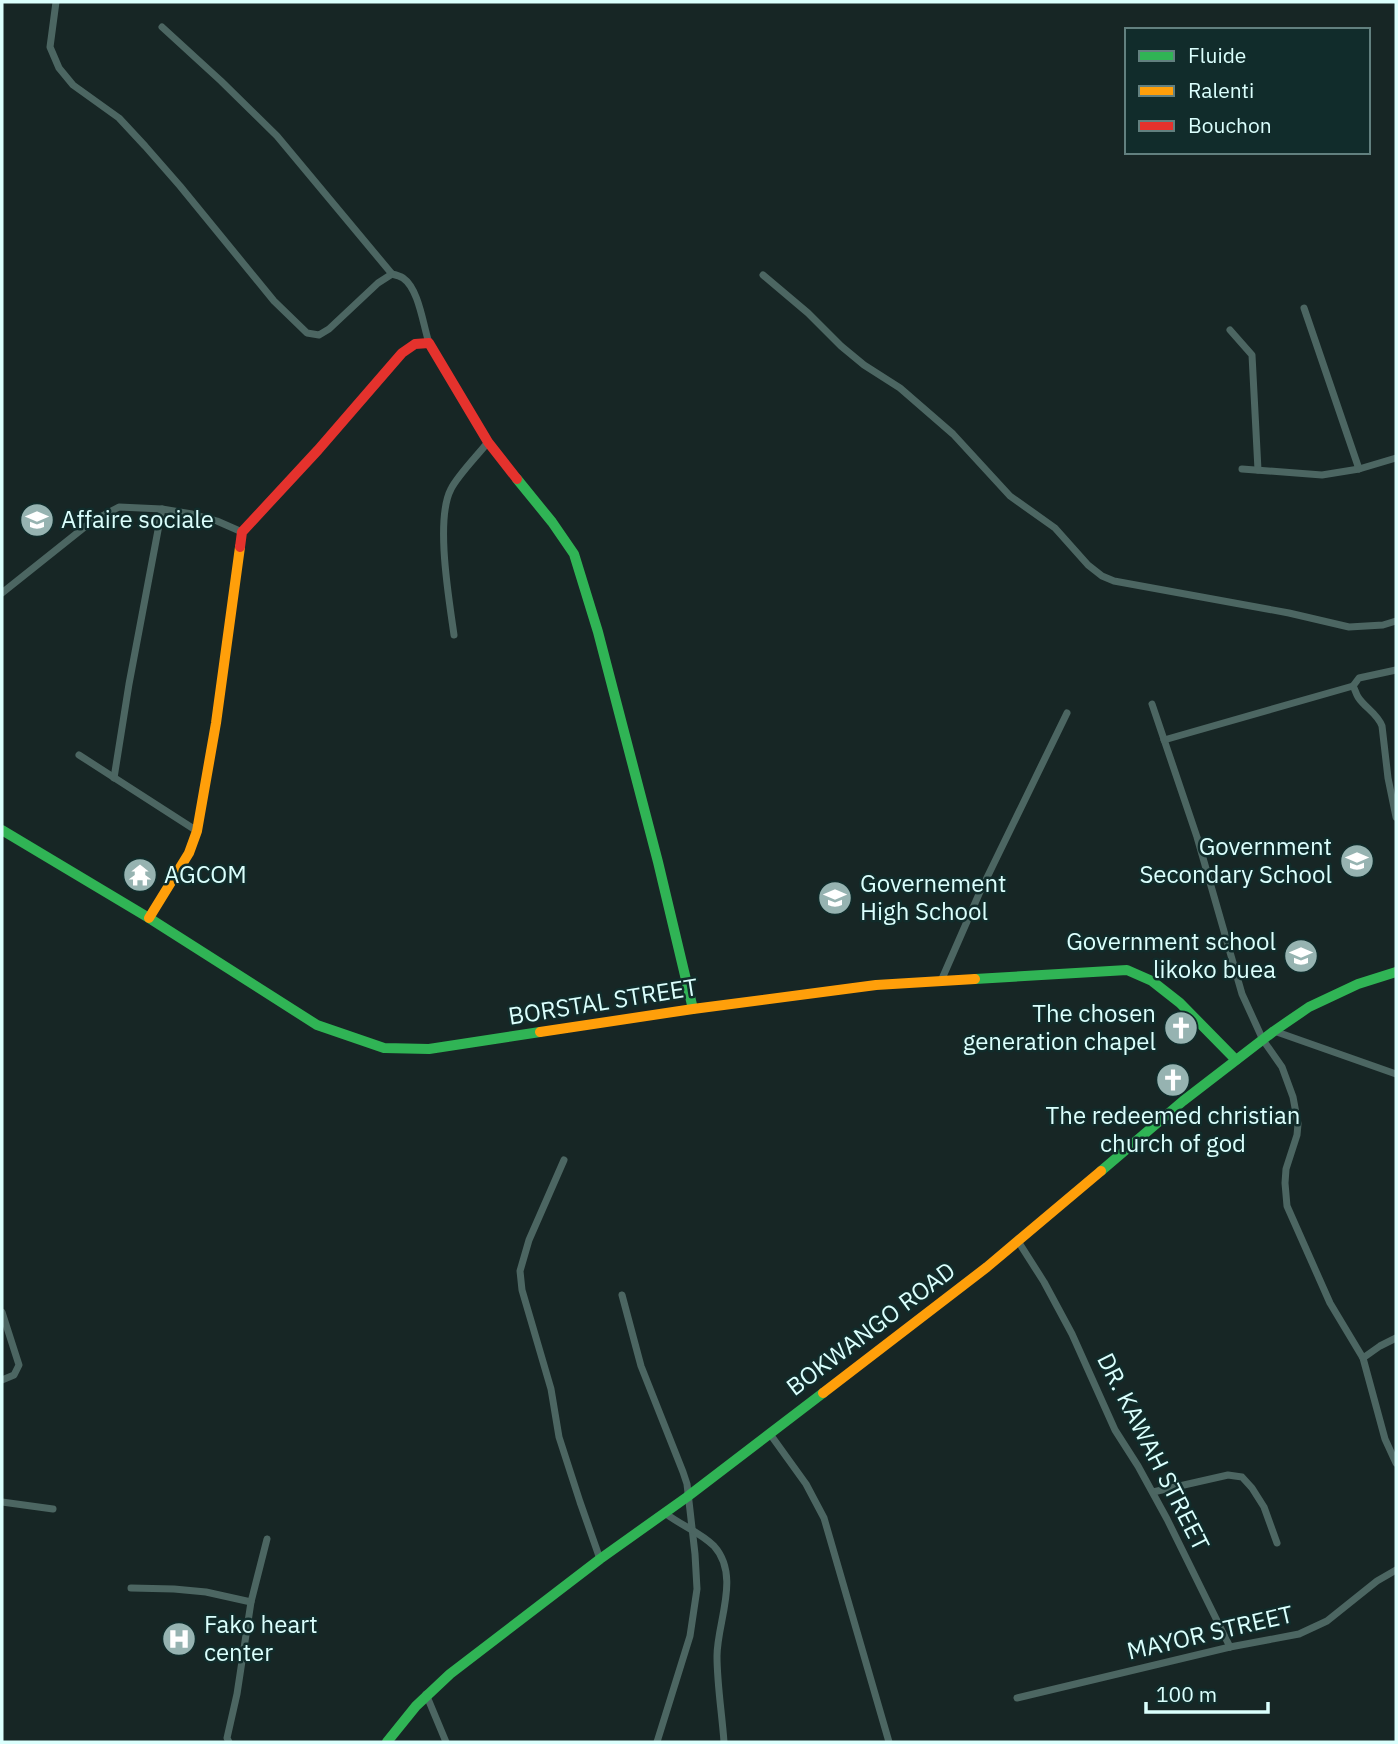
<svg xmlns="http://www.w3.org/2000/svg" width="1398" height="1744" font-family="'IBM Plex Sans',sans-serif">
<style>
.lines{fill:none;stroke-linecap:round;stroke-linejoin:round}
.street{stroke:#4c6662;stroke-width:7}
.fast{stroke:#30b455;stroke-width:10}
.slow{stroke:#ff9f0a;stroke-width:10}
.jam{stroke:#e5322d;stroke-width:10}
.labels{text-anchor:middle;stroke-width:5;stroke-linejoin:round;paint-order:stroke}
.poi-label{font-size:24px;fill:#dbfffd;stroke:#112c2b;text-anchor:start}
.street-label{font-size:24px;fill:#dbfffd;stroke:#112c2b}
</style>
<rect width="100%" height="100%" fill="#172625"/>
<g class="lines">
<g class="street">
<path d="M56 2 50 47 59 68 73 85 119 118 145 146 180 186 274 301 307 333 319 335 329 329 378 283 392 274"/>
<path d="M162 27 221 81 277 136 392 274C396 275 400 276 403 278 419 289 423 325 429 343"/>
<path d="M763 275 808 313 841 346 864 365 900 388 953 434 1010 496 1055 528 1088 565 1102 576 1114 581 1289 613 1349 627 1383 625 1396 621"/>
<path d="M1304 308 1359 469"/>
<path d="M1230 330 1252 355 1258 470"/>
<path d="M1242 469 1322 475 1359 469 1396 458"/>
<path d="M2 593 91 522 119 507 162 509 192 514 217 521 242 532"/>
<path d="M454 635C449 599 435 519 451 489 458 475 478 455 488 442"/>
<path d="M1353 686C1355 689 1356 694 1358 697 1365 708 1377 713 1382 726L1388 778 1396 817"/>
<path d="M1152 704 1197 837 1242 994 1263 1040 1282 1067 1293 1097 1298 1124 1297 1135 1286 1169 1285 1183 1287 1206 1330 1303 1363 1358 1385 1439 1396 1463"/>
<path d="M1164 740 1353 686 1359 678 1396 670"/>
<path d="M79 755 197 831"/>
<path d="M114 778 129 684 162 509"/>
<path d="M941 981 979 894 1067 713"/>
<path d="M1274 1031 1396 1074"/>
<path d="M564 1160 529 1240 520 1271 522 1290 551 1389 559 1437 580 1502 600 1559"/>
<path d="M1018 1241 1044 1282 1072 1334 1115 1430 1138 1466 1167 1519 1230 1647"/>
<path d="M622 1295 641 1366 683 1472 687 1484 695 1554 697 1589 690 1636 657 1742"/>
<path d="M2 1312 19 1365 14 1375 2 1380"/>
<path d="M1363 1358 1380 1346 1396 1338"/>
<path d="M770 1434 806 1484 824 1518 889 1742"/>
<path d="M1153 1492 1228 1475 1242 1477 1252 1488 1264 1507 1277 1543"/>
<path d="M2 1502 53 1509"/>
<path d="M665 1513C680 1525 700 1532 714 1546 741 1576 717 1622 717 1656 717 1684 722 1714 724 1742"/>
<path d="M131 1588 174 1589 206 1592 251 1602"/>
<path d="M426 1694 446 1742"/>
<path d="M1017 1698 1230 1647 1299 1634 1327 1621 1377 1581 1396 1570"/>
<path d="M229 1742 227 1738 237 1694 251 1602 267 1539"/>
</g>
<g class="fast">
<path d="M517 479 552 522 574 554 598 632 658 862 693 1009"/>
<path d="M2 830 149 918 317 1025 384 1048 429 1049 540 1032"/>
<path d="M975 979 1127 970 1152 981 1180 1003 1236 1060"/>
<path d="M1101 1171 1183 1101 1274 1031 1309 1007 1358 984 1396 972"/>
<path d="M387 1742 416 1706 450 1674 600 1559 687 1497 823 1393"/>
</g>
<g class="slow">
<path d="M149 918 189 853 197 831 216 723 240 547"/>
<path d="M540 1032 693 1009 876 985 975 979"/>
<path d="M823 1393 987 1267 1101 1171"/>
</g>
<path class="jam" d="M240 547 242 532 318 450 402 353 415 344 429 343 488 442 517 479"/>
</g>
<defs>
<g id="university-disc" transform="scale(1.75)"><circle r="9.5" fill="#96b3b1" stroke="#112c2b"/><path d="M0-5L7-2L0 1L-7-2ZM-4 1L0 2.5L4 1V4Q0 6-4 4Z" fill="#fff"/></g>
<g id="school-disc" transform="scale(1.75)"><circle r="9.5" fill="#96b3b1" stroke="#112c2b"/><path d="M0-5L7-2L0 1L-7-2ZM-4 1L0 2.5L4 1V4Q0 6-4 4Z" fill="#fff"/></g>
<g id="temple-disc" transform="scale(1.75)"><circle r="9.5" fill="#96b3b1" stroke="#112c2b"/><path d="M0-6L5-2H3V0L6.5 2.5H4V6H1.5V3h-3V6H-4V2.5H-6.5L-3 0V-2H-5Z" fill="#fff"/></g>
<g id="church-disc" transform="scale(1.75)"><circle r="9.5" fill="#96b3b1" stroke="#112c2b"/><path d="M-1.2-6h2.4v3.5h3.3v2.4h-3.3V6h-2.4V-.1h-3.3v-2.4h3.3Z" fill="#fff"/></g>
<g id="hospital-disc" transform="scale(1.75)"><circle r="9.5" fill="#96b3b1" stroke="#112c2b"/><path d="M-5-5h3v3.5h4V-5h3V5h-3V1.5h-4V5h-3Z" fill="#fff"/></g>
</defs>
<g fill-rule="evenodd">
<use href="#university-disc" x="37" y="520"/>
<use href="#school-disc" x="1357" y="861"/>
<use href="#temple-disc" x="140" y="875"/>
<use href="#school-disc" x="835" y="898"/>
<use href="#school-disc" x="1301" y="956"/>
<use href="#church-disc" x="1181" y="1028"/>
<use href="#church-disc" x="1173" y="1080"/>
<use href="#hospital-disc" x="179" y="1639"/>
</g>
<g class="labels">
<g class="poi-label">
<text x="61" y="528">Affaire sociale</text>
<text x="1332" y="855" text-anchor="end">Government<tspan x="1332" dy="28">Secondary School</tspan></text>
<text x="164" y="883">AGCOM</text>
<text x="860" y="892">Governement<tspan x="860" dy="28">High School</tspan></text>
<text x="1276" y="950" text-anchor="end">Government school<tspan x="1276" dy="28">likoko buea</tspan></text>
<text x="1156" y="1022" text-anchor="end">The chosen<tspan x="1156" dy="28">generation chapel</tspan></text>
<text x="1173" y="1124" text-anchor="middle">The redeemed christian<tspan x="1173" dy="28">church of god</tspan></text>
<text x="204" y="1633">Fako heart<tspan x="204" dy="28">center</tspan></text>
</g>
<g class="street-label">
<text transform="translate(603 1002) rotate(-9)" y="8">BORSTAL STREET</text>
<text transform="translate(871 1329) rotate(-37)" y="8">BOKWANGO ROAD</text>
<text transform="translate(1153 1452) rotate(63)" y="8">DR. KAWAH STREET</text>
<text transform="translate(1210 1633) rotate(-13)" y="8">MAYOR STREET</text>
</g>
</g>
<rect width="1398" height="1744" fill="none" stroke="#dbfffd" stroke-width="7"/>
<rect x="1125" y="28" width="245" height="126" fill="#112c2b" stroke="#62807f" stroke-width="2"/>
<rect x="1139" y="51" width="35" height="10" fill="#30b455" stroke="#62807f" stroke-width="2"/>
<text x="1188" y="63" font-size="21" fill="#dbfffd">Fluide</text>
<rect x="1139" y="86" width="35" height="10" fill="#ff9f0a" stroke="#62807f" stroke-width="2"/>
<text x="1188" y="98" font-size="21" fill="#dbfffd">Ralenti</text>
<rect x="1139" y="121" width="35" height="10" fill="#e5322d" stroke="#62807f" stroke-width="2"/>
<text x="1188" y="133" font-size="21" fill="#dbfffd">Bouchon</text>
<path d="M1146 1702v10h122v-10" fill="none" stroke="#dbfffd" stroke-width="3.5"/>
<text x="1156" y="1702" font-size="21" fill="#dbfffd" stroke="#112c2b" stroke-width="5" paint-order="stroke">100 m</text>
</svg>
